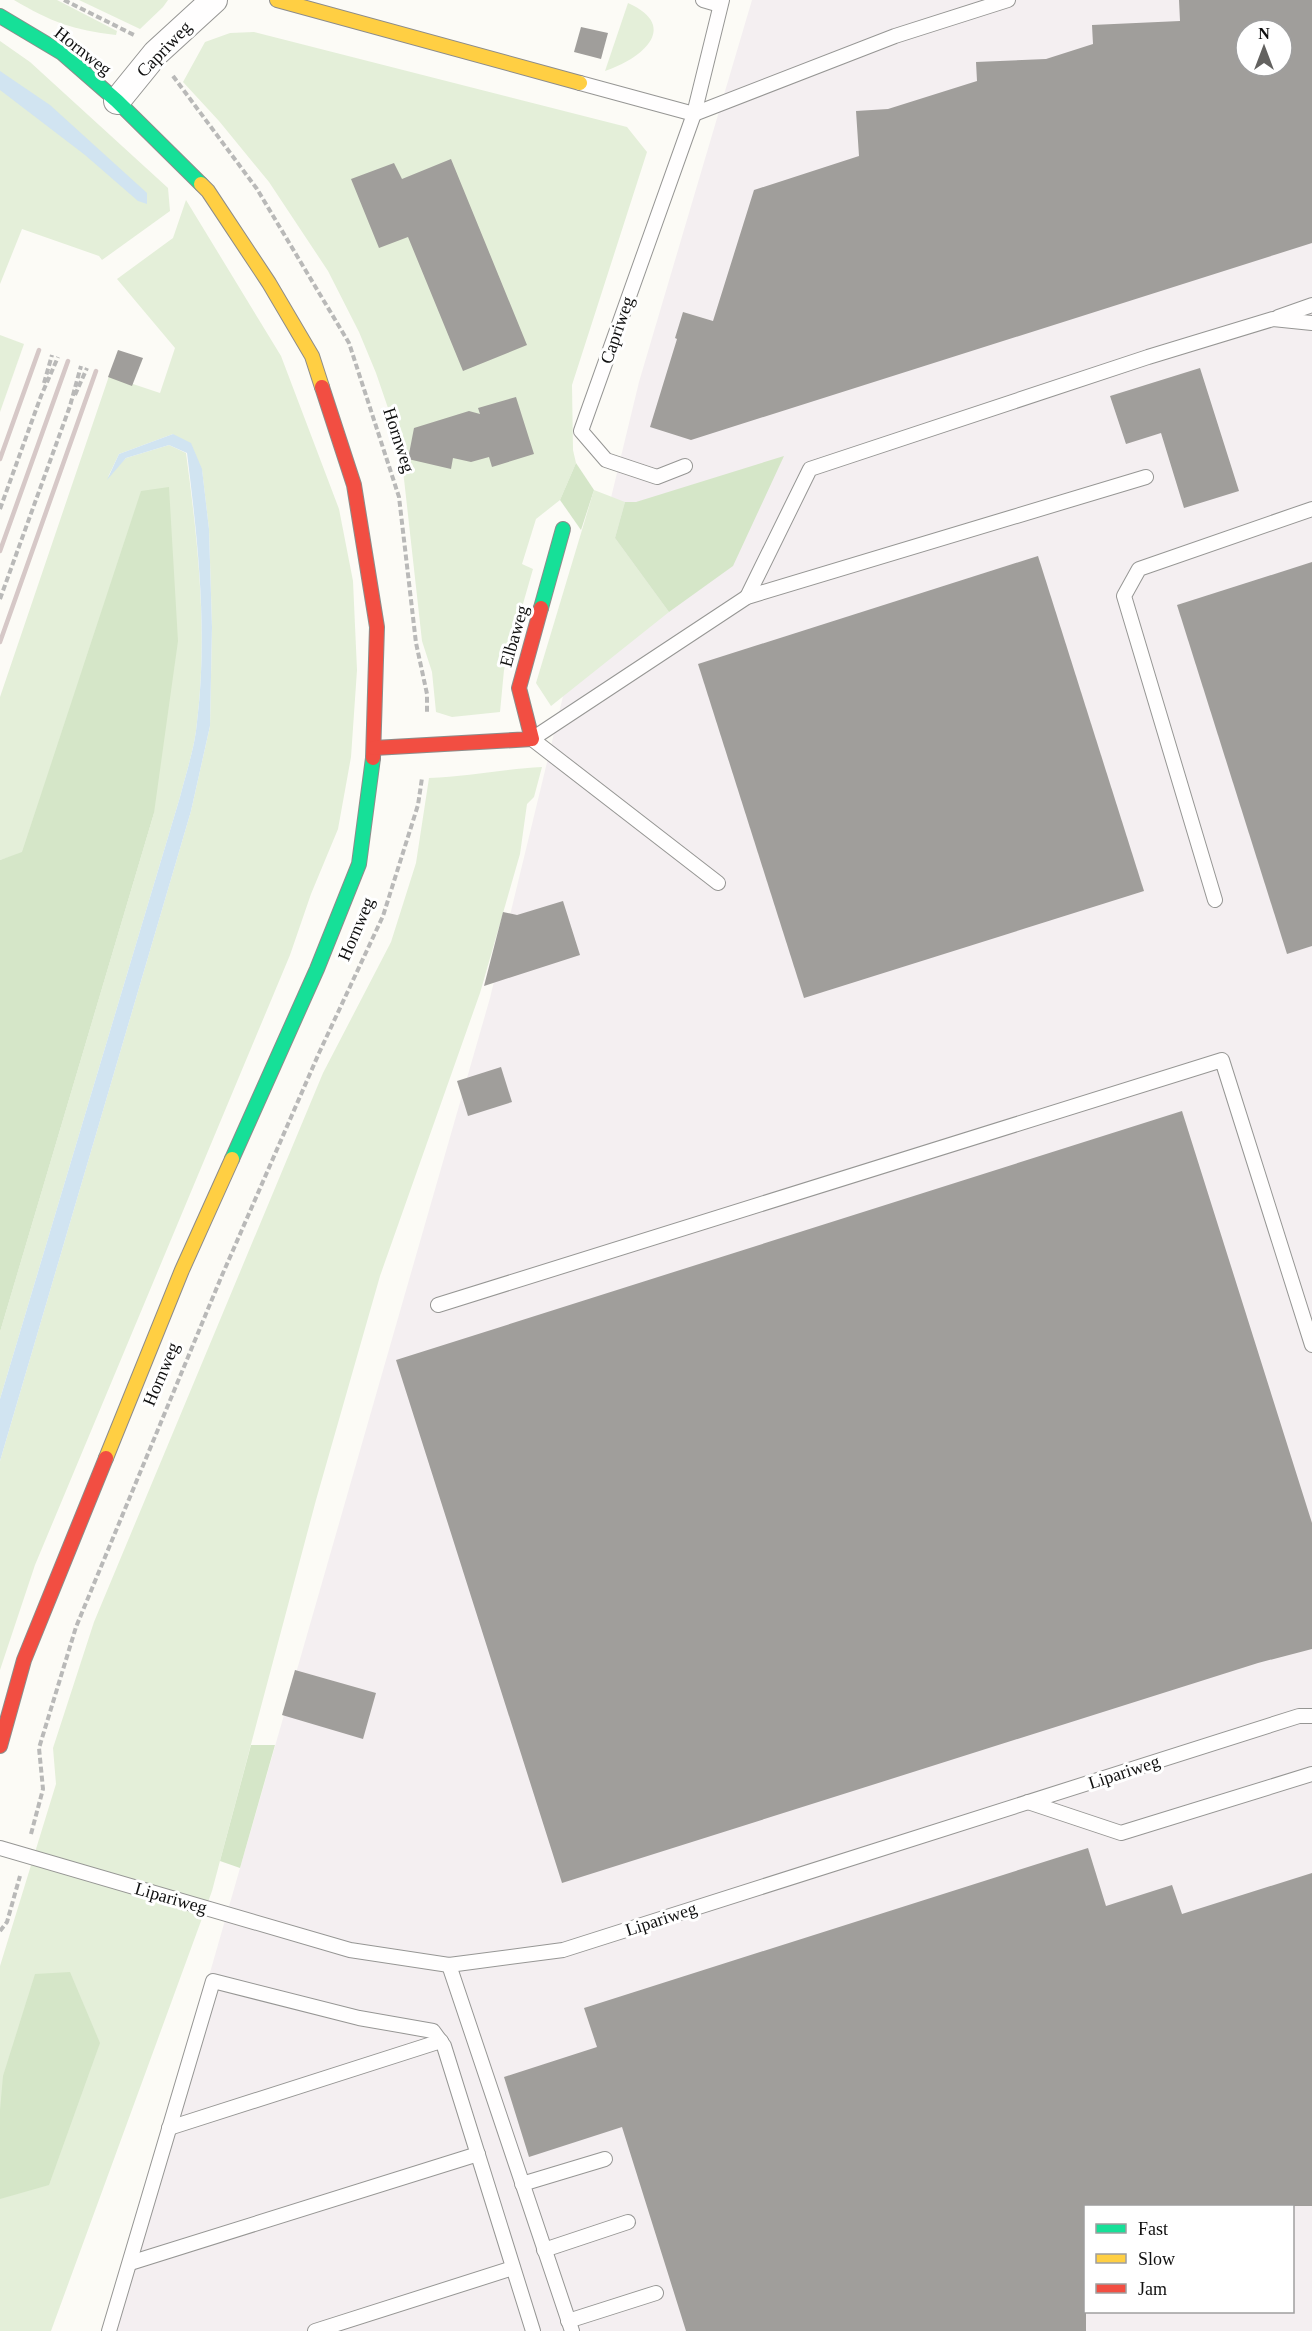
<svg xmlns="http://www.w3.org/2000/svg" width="1312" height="2331" font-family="'Times New Roman',serif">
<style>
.industrial{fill:#f4eff1;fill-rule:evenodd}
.green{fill:#e4efd9}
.forest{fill:#d5e6c8}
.water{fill:#d1e4f1}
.building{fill:#a09e9b;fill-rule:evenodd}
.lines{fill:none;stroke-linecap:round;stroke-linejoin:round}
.lane-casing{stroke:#969694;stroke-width:16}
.street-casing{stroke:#969694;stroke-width:28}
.fast-casing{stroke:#8d8c8a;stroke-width:16}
.slow-casing{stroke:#8d8c8a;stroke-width:16}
.jam-casing{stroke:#8d8c8a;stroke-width:16}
.path{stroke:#b9b9b8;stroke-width:4;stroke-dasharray:6 3;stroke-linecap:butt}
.lane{stroke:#fffefe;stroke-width:14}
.street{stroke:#fffefe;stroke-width:26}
.fast{stroke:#16e098;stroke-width:14}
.slow{stroke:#ffcf43;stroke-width:14}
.jam{stroke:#f24e42;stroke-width:14}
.rail{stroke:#d6c8c7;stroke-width:4.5}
.labels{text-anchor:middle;stroke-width:6;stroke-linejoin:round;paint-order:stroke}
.street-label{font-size:18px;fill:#101010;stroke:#fff}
</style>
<rect width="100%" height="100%" fill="#fcfbf6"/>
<path class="industrial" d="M752 0H1312V2331H107L490 998 639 382ZM1246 30H1282V66H1246ZM1086 2206H1292V2312H1086Z"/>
<g class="green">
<path d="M14 0H57L117 31 116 35C73 30 51 22 14 0Z"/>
<path d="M79 0H168L163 7 140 29Z"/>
<path d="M628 3C681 27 641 59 605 71Z"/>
<path d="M254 32 627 127 647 152 572 385 573 450 576 463 560 500 536 519 522 564 533 569 504 670 500 712 452 717 436 712 432 672 422 641 400 443 376 373 359 332 328 271 269 182 219 121 183 82 205 42 230 33Z"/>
<path d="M0 41 30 62 168 188 170 211 102 260 99 256 22 229 0 284Z"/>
<path d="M186 200 281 356 339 509 353 581 357 670 351 757 338 829 311 894 290 955 35 1565 0 1670V1461L191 811 210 726 212 627 209 529 202 470 173 434 119 454 108 477 126 458 169 445 186 453C198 542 208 633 197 722 195 747 186 773 180 797L0 1399V1332L154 813 0 860V697L109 376 160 393 175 348 117 279 173 238Z"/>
<path d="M0 335 24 344 0 412Z"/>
<path d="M594 490 625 502 615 538 669 612 551 706 536 683Z"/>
<path d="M542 767 534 797 527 804 520 854 480 993 380 1276 316 1500 212 1891 51 2331H0V1966L56 1784 53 1748 94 1622 323 1073 391 942 416 863 429 778C467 777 503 769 542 767Z"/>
</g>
<g class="forest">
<path d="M784 456 733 566 669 612 615 538 625 502H636Z"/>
<path d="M576 463 594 490 581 530 560 500Z"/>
<path d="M169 487 178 641 154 813 0 1332V860L22 852 141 491Z"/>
<path d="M251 1745H275L240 1868 220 1861Z"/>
<path d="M70 1972 100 2043 49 2185 0 2199V2110L3 2076 35 1974Z"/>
</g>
<g class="water">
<path d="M0 71 50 105 147 193V204L138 201 85 155 0 90Z"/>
<path d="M173 434 191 443 202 469 209 529 212 627 210 726 191 811 0 1461V1399L180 797C186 773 195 747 197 722 208 633 198 542 187 453L169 445 126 458 107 480 119 454Z"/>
</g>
<g class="building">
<path d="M1179 0H1312V243L691 440 650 427 677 339 675 338 683 312 713 321 754 190 859 156 856 111 888 109 977 81 976 62 1046 59 1093 44 1092 25 1180 21ZM1246 30H1282V66H1246Z"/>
<path d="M581 27 608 33 601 59 574 52Z"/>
<path d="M451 159 527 345 463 371 408 237 379 248 351 179 394 163 402 179Z"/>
<path d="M118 350 143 358 132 386 108 377Z"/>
<path d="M1200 368 1239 491 1184 508 1161 433 1126 444 1110 396Z"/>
<path d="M516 397 534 454 492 467 489 457 471 462 453 458 451 469 408 459 414 428 469 411 480 414 478 408Z"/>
<path d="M1038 556 1144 891 804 998 698 664Z"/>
<path d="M1312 562V946L1287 954 1177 605Z"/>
<path d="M563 901 580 955 484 986 503 912 517 915Z"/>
<path d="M501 1067 512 1102 468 1116 457 1081Z"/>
<path d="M1182 1111 1312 1523V1649L1258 1663 562 1883 396 1360Z"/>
<path d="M295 1670 376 1693 363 1739 282 1715Z"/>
<path d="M1088 1848 1106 1906 1172 1885 1182 1914 1312 1873V2206H1086V2331H686L622 2127 529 2157 504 2077 597 2047 584 2008Z"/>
</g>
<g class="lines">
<g class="lane-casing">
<g id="lane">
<path d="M703 0 720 5"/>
<path d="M580 83 694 114"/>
<path d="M694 114 895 36 1008 0"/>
<path d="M1278 317 1312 305"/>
<path d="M685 466 657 477 606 460 581 431 694 114 722 0"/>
<path d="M747 597 810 469 1148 357 1273 319 1312 323"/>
<path d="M718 883 532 739 747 597 1146 477"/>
<path d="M1215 900 1124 596 1139 569 1312 509"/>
<path d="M438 1305 1222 1060 1312 1345"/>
<path d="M1028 1802 1121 1833 1312 1774"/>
<path d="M0 1848 350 1950 449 1965 563 1950 1299 1716H1312"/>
<path d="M449 1965 572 2331"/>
<path d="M169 2128 441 2041"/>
<path d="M522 2184 605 2159"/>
<path d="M544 2250 628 2222"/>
<path d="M130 2263 478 2154"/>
<path d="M568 2321 656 2293"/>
<path d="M109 2331 213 1981 359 2018 433 2031 444 2046 533 2331"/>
<path d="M315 2331 513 2268"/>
</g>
</g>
<g class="street-casing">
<path id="street" d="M117 101 156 53 214 0"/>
</g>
<g class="fast-casing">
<g id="fast">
<path d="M0 16 62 53 117 101 201 184"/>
<path d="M541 608 563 529"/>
<path d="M232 1159 317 969 359 864 373 758"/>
</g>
</g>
<g class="slow-casing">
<g id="slow">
<path d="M277 0 580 83"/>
<path d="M201 184 208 191 269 283 312 356 322 387"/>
<path d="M106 1458 182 1270 232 1159"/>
</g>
</g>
<g class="jam-casing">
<g id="jam">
<path d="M322 387 354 485 377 627 373 758"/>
<path d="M374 748 532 739 519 688 541 608"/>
<path d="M0 1746 24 1660 106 1458"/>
</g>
</g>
<g class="path">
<path d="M64 0 136 36"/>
<path d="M173 76 257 189 349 343 399 497 416 643 427 694V714"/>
<path d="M44 383 52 355"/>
<path d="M75 395 87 368"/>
<path d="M0 509 41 396 58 357"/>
<path d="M0 599 70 406 81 366"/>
<path d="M31 1834 43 1789 39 1748 76 1627 220 1280 319 1053 383 916 418 805 422 778"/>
<path d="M0 1931 7 1922 20 1876"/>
</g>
<use href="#lane" class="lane"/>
<use href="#street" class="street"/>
<use href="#fast" class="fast"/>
<use href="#slow" class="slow"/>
<use href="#jam" class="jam"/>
<g class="rail">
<path d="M0 459 39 350"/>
<path d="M0 551 68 361"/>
<path d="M0 642 96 371"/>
</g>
</g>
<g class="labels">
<g class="street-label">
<text transform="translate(164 49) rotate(-46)" y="6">Capriweg</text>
<text transform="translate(83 51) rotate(38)" y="6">Hornweg</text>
<text transform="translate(617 330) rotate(-71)" y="6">Capriweg</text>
<text transform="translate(399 440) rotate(72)" y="6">Hornweg</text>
<text transform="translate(514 636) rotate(-74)" y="6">Elbaweg</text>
<text transform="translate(356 929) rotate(-67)" y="6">Hornweg</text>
<text transform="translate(161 1374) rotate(-67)" y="6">Hornweg</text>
<text transform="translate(1124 1772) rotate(-18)" y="6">Lipariweg</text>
<text transform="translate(171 1898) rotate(16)" y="6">Lipariweg</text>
<text transform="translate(661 1919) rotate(-18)" y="6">Lipariweg</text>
</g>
</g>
<rect x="1084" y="2205" width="210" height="108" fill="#ffffff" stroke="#9f9f9f" stroke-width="1.5"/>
<rect x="1096" y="2224" width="30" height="9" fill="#16e098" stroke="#9f9f9f" stroke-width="1.5"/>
<text x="1138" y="2235" font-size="18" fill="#101010">Fast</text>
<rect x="1096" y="2254" width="30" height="9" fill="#ffcf43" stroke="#9f9f9f" stroke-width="1.5"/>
<text x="1138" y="2265" font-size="18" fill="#101010">Slow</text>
<rect x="1096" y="2284" width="30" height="9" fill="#f24e42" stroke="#9f9f9f" stroke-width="1.5"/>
<text x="1138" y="2295" font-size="18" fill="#101010">Jam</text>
<g transform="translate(1264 48)"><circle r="28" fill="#ffffff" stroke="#9f9f9f" stroke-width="1.5"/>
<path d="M0-4.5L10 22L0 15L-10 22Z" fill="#636260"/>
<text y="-9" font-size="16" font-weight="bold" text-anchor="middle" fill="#101010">N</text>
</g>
</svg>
